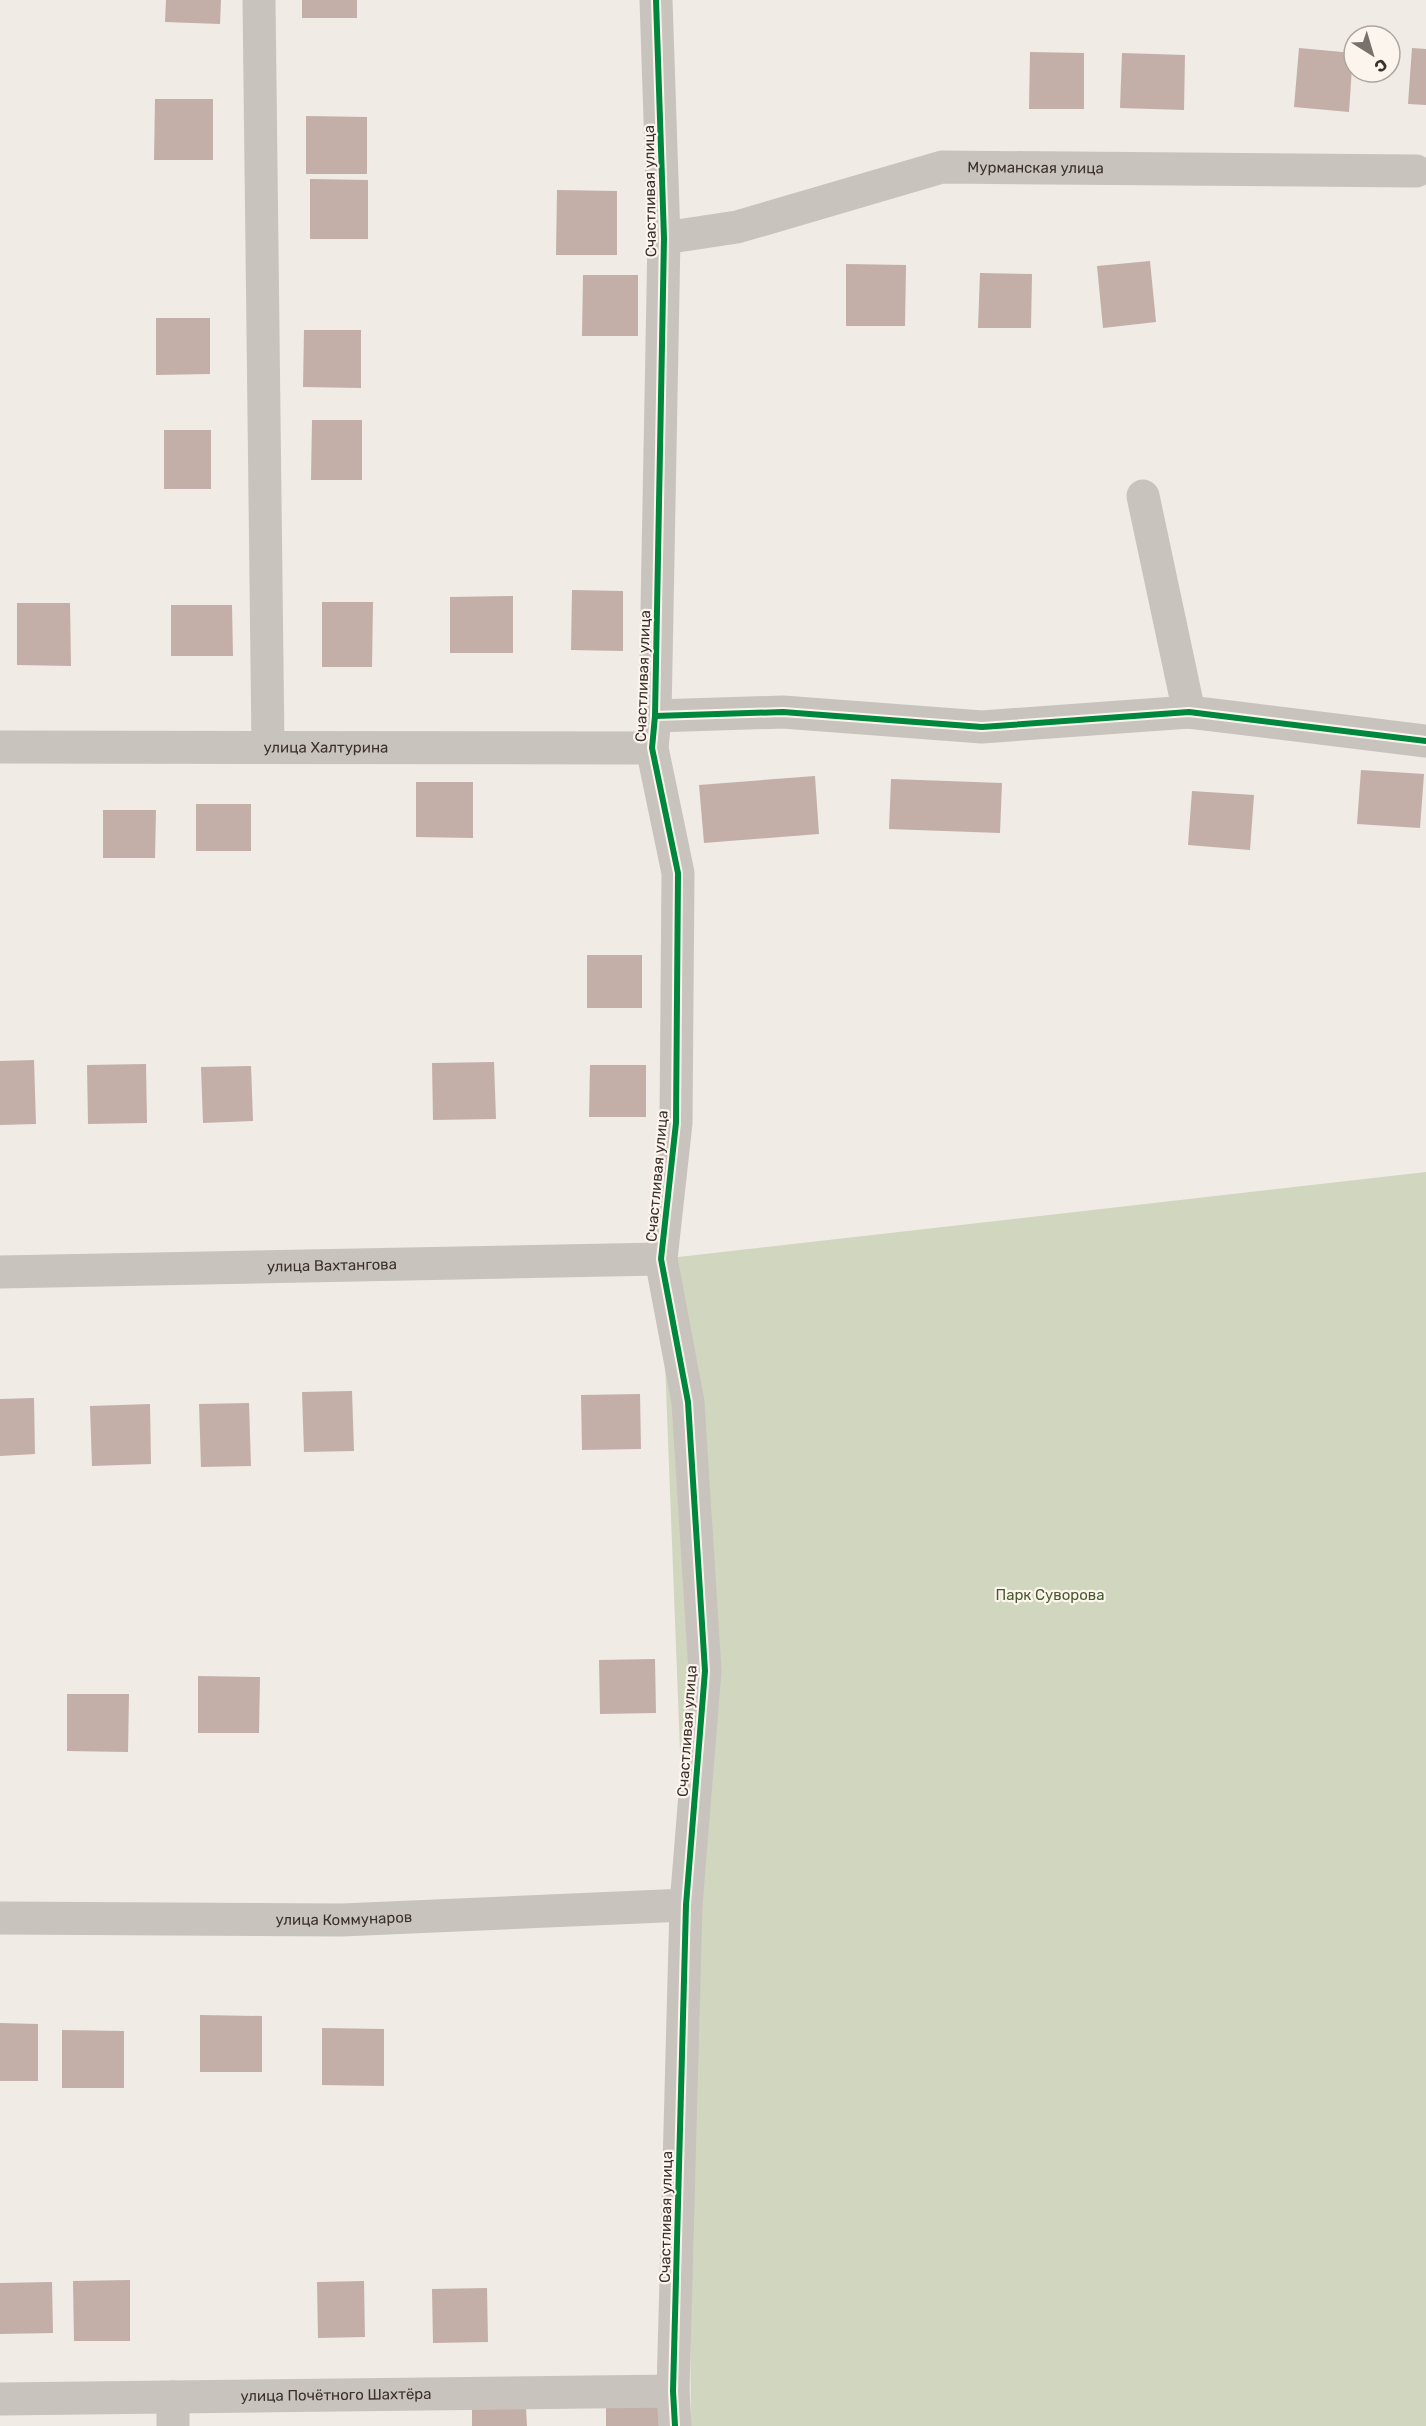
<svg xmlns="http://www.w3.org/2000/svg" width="1426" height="2426" font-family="Rubik,sans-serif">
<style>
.green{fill:#d1d6bf}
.building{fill:#c3afa7}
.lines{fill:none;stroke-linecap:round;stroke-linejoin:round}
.minor{stroke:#c9c3be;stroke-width:33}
.cycleway-casing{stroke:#fbf5ee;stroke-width:10}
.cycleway{stroke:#00873e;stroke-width:6}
.labels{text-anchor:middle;stroke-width:4.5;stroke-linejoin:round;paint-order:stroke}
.street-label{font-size:15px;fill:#3b302b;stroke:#fbf5ee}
.park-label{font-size:15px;fill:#4a5a2e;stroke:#fbf5ee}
</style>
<rect width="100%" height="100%" fill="#f0ebe5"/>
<path class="green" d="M1426 1172V2426H691L686 1905 661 1259Z"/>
<g class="building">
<path d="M166 0H221L220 24 165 22Z"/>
<rect x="302" y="0" width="55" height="18"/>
<path d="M1299 48 1353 53 1349 112 1294 107Z"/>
<path d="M1412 48 1426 49V105L1408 104Z"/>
<path d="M1030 52 1084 53V109H1029Z"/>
<path d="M1122 53 1185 55 1184 110 1120 108Z"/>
<path d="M155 99H213V160H154Z"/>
<path d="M306 116 367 117V174H306Z"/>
<path d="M310 179 368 180V239H310Z"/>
<path d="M557 190 617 191V255H556Z"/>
<path d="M1150 261 1156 322 1103 328 1097 266Z"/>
<path d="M846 264 906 265 905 326H846Z"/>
<path d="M980 273 1032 274 1031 328H978Z"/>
<path d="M583 275H638V336H582Z"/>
<path d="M156 318H210V374L156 375Z"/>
<path d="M304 330H361V388L303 387Z"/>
<path d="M312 420H362V480H311Z"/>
<rect x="164" y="430" width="47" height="59"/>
<path d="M572 590 623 591V651L571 650Z"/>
<path d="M513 596V653H450V597Z"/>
<path d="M322 602H373L372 667H322Z"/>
<path d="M17 603H70L71 666 17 665Z"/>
<path d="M171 605H232L233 656H171Z"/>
<path d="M1361 770 1424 774 1420 828 1357 824Z"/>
<path d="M815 776 819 834 704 843 699 785Z"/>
<path d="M891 779 1002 783 1000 833 889 829Z"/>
<path d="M416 782H473V838L416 837Z"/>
<path d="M1192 791 1254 795 1250 850 1188 845Z"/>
<rect x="196" y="804" width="55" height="47"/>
<path d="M103 810H156L155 858H103Z"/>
<rect x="587" y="955" width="55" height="53"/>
<path d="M34 1060 36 1124 0 1125V1061Z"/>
<path d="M494 1062 496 1119 433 1120 432 1063Z"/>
<path d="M146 1064 147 1123 88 1124 87 1065Z"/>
<path d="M590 1065H646V1117H589Z"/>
<path d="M251 1066 253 1121 203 1123 201 1067Z"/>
<path d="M352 1391 354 1451 304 1452 302 1392Z"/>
<path d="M640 1394 641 1449 582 1450 581 1395Z"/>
<path d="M34 1398 35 1454 0 1456V1399Z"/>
<path d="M249 1403 251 1466 201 1467 199 1404Z"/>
<path d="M150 1404 151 1464 92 1466 90 1406Z"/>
<path d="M655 1659 656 1713 600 1714 599 1660Z"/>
<path d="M198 1676 260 1677 259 1733H198Z"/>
<path d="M67 1694H129L128 1752 67 1751Z"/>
<path d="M200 2015 262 2016V2072H200Z"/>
<path d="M0 2023 38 2024V2081H0Z"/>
<path d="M322 2028 384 2029V2086L322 2085Z"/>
<path d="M62 2030 124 2031V2088H62Z"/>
<path d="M130 2280V2341H74L73 2281Z"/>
<path d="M364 2281 365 2337 318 2338 317 2282Z"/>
<path d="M52 2282 53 2333 0 2334V2283Z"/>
<path d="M487 2288 488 2342 433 2343 432 2289Z"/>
<path d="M606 2404H660L661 2426H606Z"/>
<path d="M526 2408 527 2426H472V2409Z"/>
</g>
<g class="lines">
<g class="minor">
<path d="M259 0 268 747"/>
<path d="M656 0 664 238 655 716 652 748 678 873 676 1123 661 1259 688 1402 705 1671 686 1905 673 2391 675 2426"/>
<path id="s1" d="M664 238 737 227 942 167 1416 171"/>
<path d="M1143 496 1189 712"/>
<path d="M655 716 783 712 982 727 1189 712 1426 741"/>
<path id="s2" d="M0 747 652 748"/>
<path id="s3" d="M0 1272 661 1259"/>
<path id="s4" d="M0 1918 342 1920 686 1905"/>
<path d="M173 2397V2426"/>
<path id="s5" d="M0 2399 673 2391"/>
</g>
<g class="cycleway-casing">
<g id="cycleway">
<path d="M656 0 664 238 655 716 652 748 678 873 676 1123 661 1259 688 1402 705 1671 686 1905 673 2391 675 2426"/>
<path d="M655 716 783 712 982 727 1189 712 1426 741"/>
</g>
</g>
<use href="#cycleway" class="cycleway"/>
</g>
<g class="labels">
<g class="street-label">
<text dy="5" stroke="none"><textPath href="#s1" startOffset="381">Мурманская улица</textPath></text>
<text transform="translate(650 191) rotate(-91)" y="5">Счастливая улица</text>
<text transform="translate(643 676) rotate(-88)" y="5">Счастливая улица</text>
<text dy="5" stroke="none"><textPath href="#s2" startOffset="326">улица Халтурина</textPath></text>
<text transform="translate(657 1176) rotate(-85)" y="5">Счастливая улица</text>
<text dy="5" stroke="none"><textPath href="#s3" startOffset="332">улица Вахтангова</textPath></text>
<text transform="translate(687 1731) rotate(-86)" y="5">Счастливая улица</text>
<text dy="5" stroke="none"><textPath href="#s4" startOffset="344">улица Коммунаров</textPath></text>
<text transform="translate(666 2217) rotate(-89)" y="5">Счастливая улица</text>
<text dy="5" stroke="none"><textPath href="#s5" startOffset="336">улица Почётного Шахтёра</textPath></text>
</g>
<g class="park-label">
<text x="1050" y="1600">Парк Суворова</text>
</g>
</g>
<g transform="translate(1372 54) rotate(143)"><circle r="28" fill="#fbf5ee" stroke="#aea6a0" stroke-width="1.5"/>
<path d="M0-4.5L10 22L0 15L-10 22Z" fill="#7a716c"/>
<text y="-9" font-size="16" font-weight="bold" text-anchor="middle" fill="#3b302b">С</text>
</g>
</svg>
